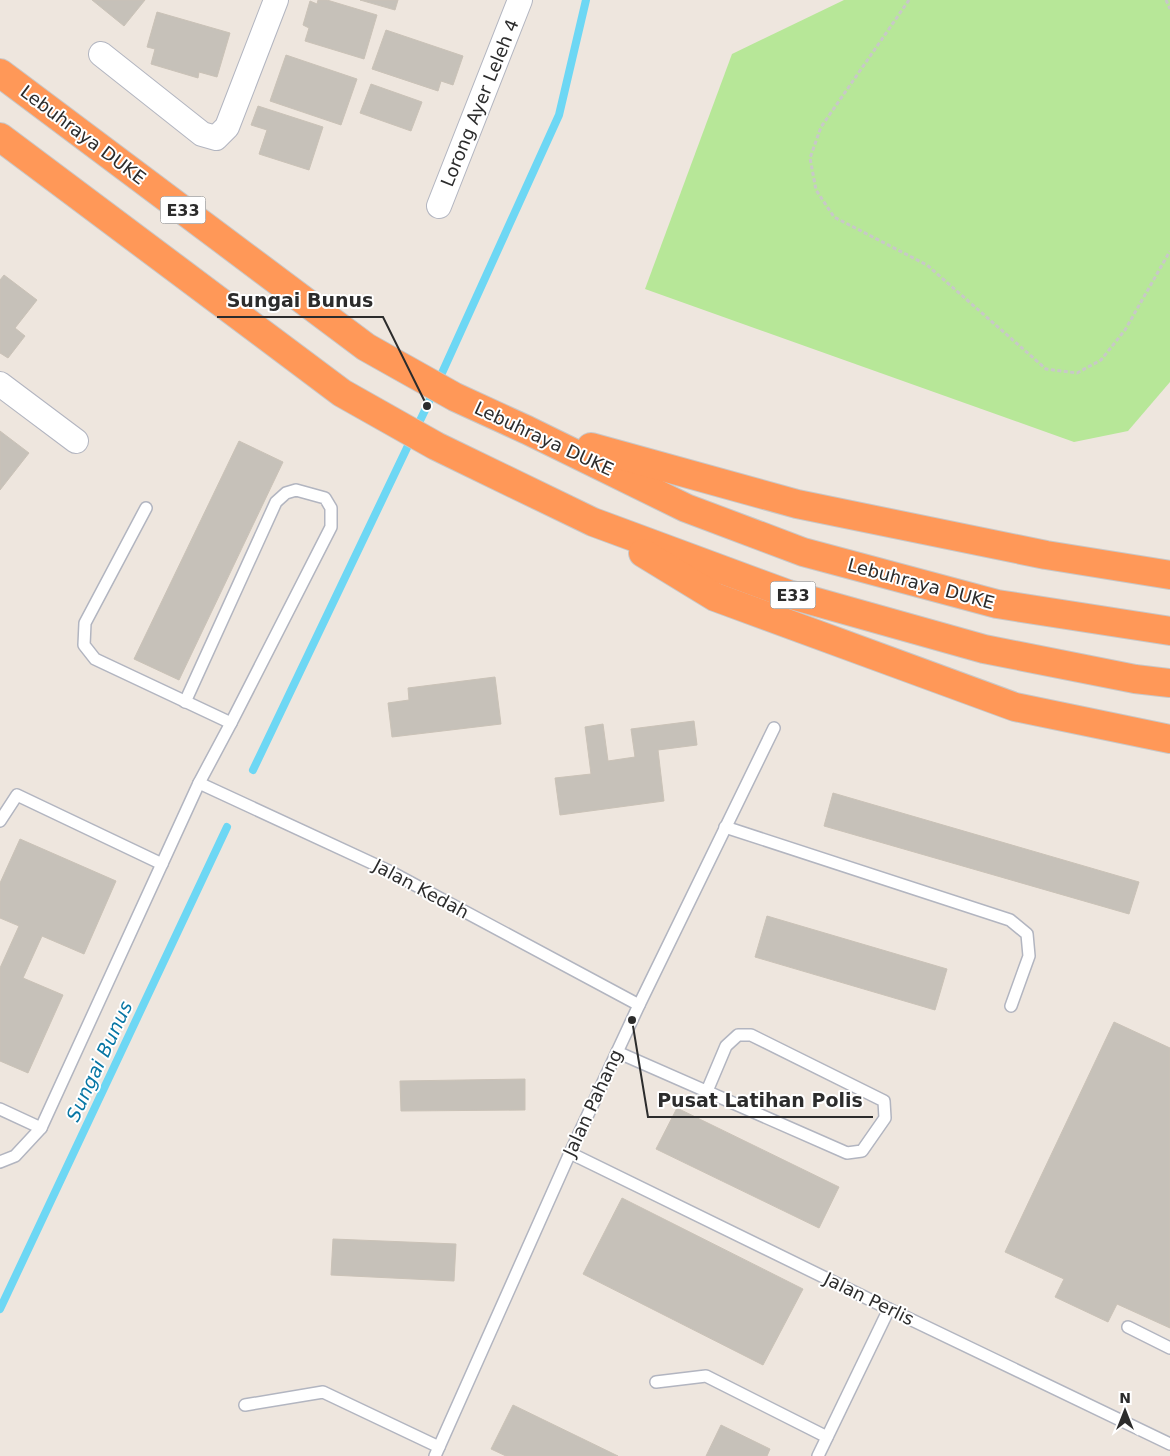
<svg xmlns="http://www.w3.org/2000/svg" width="1170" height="1456" font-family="'DejaVu Sans',sans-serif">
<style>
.green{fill:#b7e798}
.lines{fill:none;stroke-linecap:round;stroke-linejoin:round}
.stream{stroke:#6dd7f4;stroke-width:8}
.building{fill:#c6c1b9;stroke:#cac2b7}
.service-casing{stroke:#b2b5c0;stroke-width:14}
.minor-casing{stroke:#b2b5c0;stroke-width:26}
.motorway-casing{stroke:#c8c8c8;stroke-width:30}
.path{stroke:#c8c8c8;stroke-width:3;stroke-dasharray:4 2.5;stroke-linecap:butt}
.service{stroke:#fff;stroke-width:11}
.minor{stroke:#fff;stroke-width:24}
.motorway{stroke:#ff9858;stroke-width:28}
.labels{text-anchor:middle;stroke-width:4;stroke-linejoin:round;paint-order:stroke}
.shield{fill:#fff;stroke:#6b6b6b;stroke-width:1}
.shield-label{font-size:16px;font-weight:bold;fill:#2c2c2c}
.street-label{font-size:18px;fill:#2c2c2c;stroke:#fff}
.water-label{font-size:19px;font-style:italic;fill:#0776a4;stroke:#fff}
.leader{fill:none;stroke:#2c2c2c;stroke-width:2}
.callout-dot{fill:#2c2c2c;stroke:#fff;stroke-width:2}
.callout-label{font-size:19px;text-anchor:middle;font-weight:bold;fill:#2c2c2c;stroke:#fff;stroke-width:4;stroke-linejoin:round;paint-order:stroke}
</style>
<rect width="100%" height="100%" fill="#eee6de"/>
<path class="green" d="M844 0H1170V382L1128 431 1074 442 645 289 732 54Z"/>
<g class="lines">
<g class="stream">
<path d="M253 770 427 406 559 115 586 0"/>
<path d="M0 1309 227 827"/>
</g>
</g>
<g class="building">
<path d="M92 0H145L124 26Z"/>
<path d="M318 0H327L377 15 364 59 305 41 309 28 303 25 310 1 317 4Z"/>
<path d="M360 0H398L395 10Z"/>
<path d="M157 12 230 33 217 77 199 72 198 78 151 64 155 49 147 47Z"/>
<path d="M386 30 463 56 453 85 441 81 438 91 372 69Z"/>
<path d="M286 55 357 79 341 125 270 101Z"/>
<path d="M371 84 422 102 411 131 360 113Z"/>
<path d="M258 106 323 127 309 170 259 154 267 130 251 125Z"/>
<path d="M4 275 37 300 15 328 25 336 8 358 0 353V280Z"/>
<path d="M0 431 29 453 0 490Z"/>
<path d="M239 441 283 462 179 680 134 659Z"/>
<path d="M495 677 501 724 392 737 388 703 409 700 408 688Z"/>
<path d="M694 721 697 745 658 750 664 801 560 815 555 778 591 774 585 727 603 724 608 761 635 757 631 729Z"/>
<path d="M833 793 1139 882 1129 914 824 826Z"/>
<path d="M20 839 116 881 84 954 42 936 23 978 63 995 28 1073 0 1061V968L19 926 0 918V883Z"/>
<path d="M767 916 947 969 935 1010 755 957Z"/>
<path d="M1114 1022 1170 1048V1328L1117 1304 1108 1322 1055 1297 1064 1279 1005 1252Z"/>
<path d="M525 1079V1110L401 1111 400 1081Z"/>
<path d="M677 1108 839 1187 819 1228 656 1149Z"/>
<path d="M622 1198 803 1289 763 1365 583 1274Z"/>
<path d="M333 1239 456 1244 454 1281 331 1275Z"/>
<path d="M513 1405 618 1456H506L491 1449Z"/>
<path d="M721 1425 770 1449 767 1456H706Z"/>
</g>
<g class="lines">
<g class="service-casing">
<g id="service">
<path d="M146 508 85 623 84 645 95 659 231 723"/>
<path d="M199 783 389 871 639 1005"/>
<path d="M0 821 17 795 162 864"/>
<path d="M725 827 1010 920 1027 934 1029 956 1011 1006"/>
<path d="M617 1052 847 1153 862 1151 885 1118 884 1101 751 1035H738L726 1046 707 1091"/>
<path d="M0 1109 41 1128"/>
<path d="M570 1153 889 1309 1170 1444"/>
<path d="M0 1162 15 1156 41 1128 199 783 231 723 331 527V508L325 498 296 490 286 493 276 502 185 702"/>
<path d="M1128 1327 1170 1348"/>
<path d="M656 1382 706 1376 827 1437"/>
<path d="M245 1405 323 1392 439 1447"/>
<path d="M435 1456 570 1153 639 1005 774 728"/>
<path d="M818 1456 889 1309"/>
</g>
</g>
<g class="minor-casing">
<g id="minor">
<path d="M101 54 202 134 216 138 227 127 276 0"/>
<path d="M439 206 520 0"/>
<path d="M0 384 76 441"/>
</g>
</g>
<g class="motorway-casing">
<g id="motorway">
<path d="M0 73 366 347 455 397 527 430 686 508 803 552 997 604 1170 631"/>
<path d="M0 137 342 393 436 446 593 522 788 594 984 649 1135 679 1170 683"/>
<path d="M591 447 797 504 1046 555 1170 575"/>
<path d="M643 553 715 597 1015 707 1170 739"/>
</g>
</g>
<g class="path">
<path d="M909 0 821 127 810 158 816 190 834 217 927 265 1046 369 1077 373 1101 360 1125 330 1170 251"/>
<path d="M1166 0 1170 9"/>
</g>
<use href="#service" class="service"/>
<use href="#minor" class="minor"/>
<use href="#motorway" class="motorway"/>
</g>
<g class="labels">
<g class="shield">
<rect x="160.5" y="196.5" width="45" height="27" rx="4"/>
<rect x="770.5" y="581.5" width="45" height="27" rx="4"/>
</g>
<g class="shield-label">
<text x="183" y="216">E33</text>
<text x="793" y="601">E33</text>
</g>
<g class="street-label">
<text transform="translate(480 103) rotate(-68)" y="6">Lorong Ayer Leleh 4</text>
<text transform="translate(83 135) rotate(37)" y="6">Lebuhraya DUKE</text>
<text transform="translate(544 439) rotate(25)" y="6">Lebuhraya DUKE</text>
<text transform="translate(921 584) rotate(15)" y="6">Lebuhraya DUKE</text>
<text transform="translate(421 889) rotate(28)" y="6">Jalan Kedah</text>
<text transform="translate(593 1103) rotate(-65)" y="6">Jalan Pahang</text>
<text transform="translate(869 1299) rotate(26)" y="6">Jalan Perlis</text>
</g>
<g class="water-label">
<text transform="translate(99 1061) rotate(-65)" y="7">Sungai Bunus</text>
</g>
</g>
<path class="leader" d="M427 406L383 317H217M632 1020L648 1117H873"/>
<g class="callout-dot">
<circle cx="427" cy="406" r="5"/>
<circle cx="632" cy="1020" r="5"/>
</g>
<g class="callout-label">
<text x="300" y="307">Sungai Bunus</text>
<text x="760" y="1107">Pusat Latihan Polis</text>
</g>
<g transform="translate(1125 1411)" stroke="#ffffff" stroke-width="4" paint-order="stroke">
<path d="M0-4L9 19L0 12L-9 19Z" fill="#2c2c2c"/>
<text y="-8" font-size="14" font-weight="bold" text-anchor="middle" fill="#2c2c2c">N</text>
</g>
</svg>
